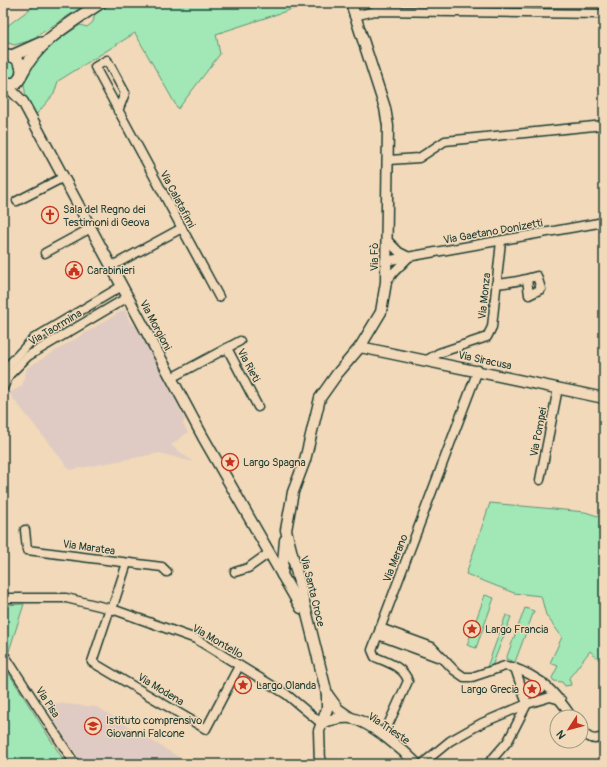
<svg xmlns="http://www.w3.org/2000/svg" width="607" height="767" font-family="Pangolin,sans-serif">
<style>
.built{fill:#dfcbc3}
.green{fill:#a1e8b6;stroke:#609275}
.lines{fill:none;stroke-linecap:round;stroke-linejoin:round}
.minor-casing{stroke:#1f3d34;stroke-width:11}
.tertiary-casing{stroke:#1f3d34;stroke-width:13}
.secondary-casing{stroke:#1f3d34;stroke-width:14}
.minor{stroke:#f1d9b9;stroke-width:8}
.tertiary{stroke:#f1d9b9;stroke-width:10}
.secondary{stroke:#f1d9b9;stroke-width:11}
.labels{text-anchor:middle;stroke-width:3;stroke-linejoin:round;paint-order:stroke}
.street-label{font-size:11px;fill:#1f3d34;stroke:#f1d9b9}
.poi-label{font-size:11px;fill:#1f3d34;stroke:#f1d9b9;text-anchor:start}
</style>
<rect width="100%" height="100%" fill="#f1d9b9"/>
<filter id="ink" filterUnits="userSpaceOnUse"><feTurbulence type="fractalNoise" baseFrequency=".025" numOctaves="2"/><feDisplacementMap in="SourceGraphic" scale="8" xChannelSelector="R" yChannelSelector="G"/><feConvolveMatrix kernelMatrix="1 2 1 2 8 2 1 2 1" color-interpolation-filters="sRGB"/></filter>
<g filter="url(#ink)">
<g class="built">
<path d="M125 309 130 323H132L133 325 138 326 185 419 183 424 188 432 171 445 193 462 160 453 70 470 9 393 22 386 27 368Z"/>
<path d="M43 702 97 707 180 758 173 762 174 764H81L74 750 70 746Z"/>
</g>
<g class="green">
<path d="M38 3H88L29 41 14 45 3 41V29Z"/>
<path d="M113 3H311L216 34 220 54 178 109 135 33 58 81 54 94 35 116 26 97 23 79 39 53 80 25 87 27 93 22 95 13Z"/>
<path d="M3 58 17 65 16 77 3 82Z"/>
<path d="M490 503 585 512 604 518V664L590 651 569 678 571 685 565 686 562 682 554 681 552 678 558 666 550 663 562 637 546 615 541 596 514 593 466 574Z"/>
<path d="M485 595 494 598 476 648 467 645Z"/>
<path d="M24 604 9 651 3 641V605Z"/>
<path d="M525 608 534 611 515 662 506 659Z"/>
<path d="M506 615 511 617 492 666 487 667Z"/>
<path d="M3 664 66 764H3Z"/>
</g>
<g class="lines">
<g class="minor-casing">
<g id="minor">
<path d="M604 3V5"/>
<path d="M354 16 375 11 604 14"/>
<path d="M118 111 125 93 107 60 95 67 219 297"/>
<path d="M389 160 419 158 445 141 604 125"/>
<path d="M17 201 64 177"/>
<path d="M386 239 399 252 409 257 394 272 386 282"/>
<path d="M45 253 91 228"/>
<path d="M385 261 604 222"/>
<path d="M112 266 182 228"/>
<path d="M496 284C511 283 523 280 537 276L541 289 529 295 527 279"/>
<path d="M227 348 240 341"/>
<path d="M427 360 439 353 487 337 492 327 501 241"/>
<path d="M3 371 33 339 122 286"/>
<path d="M171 378 227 348 258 407"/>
<path d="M3 388 9 375 28 356 128 297"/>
<path d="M540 480 558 388"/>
<path d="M25 530 27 550 162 567 167 572"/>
<path d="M235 572 248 568 269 553"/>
<path d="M3 598H66L112 609 196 639 286 694 321 723"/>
<path d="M110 608 92 662 206 729 239 666"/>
<path d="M112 609 127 563"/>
<path d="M380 628 432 647 454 670 464 677H472L505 666 511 667C541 676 555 692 572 717"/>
<path d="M378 635 443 659"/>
<path d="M3 653 75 764"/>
<path d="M524 696 542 688V682"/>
<path d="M581 729C587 738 594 742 604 736"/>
<path d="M383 736 408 681C404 667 387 662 375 657L372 650 478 370"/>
<path d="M422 764 450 741 482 723 527 704 550 697 561 700"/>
<path d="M488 764 508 741 527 704 515 668"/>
</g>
</g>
<g class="tertiary-casing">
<g id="tertiary">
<path d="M7 86 23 102 203 437 301 608"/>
<path d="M360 347 604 398"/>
<path d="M282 575 285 540"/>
<path d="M327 694 338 709 351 718"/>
<path d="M321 723C330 720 341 717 351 718 371 722 403 750 417 764"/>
<path d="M320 764 319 731 327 709V694L286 530 293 492 305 460 320 398 337 374 360 347 381 312 386 282 388 126 385 108 351 3"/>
</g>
</g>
<g class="secondary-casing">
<g id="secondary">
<path d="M3 55C20 53 28 72 16 83L3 85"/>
<path d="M12 56 41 43"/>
<path d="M22 73C38 41 71 23 100 3"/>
</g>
</g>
<use href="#minor" class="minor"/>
<use href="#tertiary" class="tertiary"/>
<use href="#secondary" class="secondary"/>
</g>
</g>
<defs>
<g id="church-ring" transform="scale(0.9)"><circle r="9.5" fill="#f1d9b9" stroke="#c8321e" stroke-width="1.5"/><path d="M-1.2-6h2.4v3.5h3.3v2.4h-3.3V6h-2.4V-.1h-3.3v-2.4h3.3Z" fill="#c8321e"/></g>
<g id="civic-ring" transform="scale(0.9)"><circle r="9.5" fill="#f1d9b9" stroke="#c8321e" stroke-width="1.5"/><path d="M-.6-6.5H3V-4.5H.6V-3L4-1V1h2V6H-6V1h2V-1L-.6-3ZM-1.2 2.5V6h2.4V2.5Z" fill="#c8321e"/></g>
<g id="sight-ring" transform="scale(0.9)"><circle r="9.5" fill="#f1d9b9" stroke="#c8321e" stroke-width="1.5"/><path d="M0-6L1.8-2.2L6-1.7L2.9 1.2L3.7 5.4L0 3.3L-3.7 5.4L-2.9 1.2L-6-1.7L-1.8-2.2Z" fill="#c8321e"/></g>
<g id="school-ring" transform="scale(0.9)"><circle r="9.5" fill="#f1d9b9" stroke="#c8321e" stroke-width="1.5"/><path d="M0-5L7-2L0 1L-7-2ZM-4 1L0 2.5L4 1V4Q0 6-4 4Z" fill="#c8321e"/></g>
</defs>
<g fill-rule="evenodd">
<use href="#church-ring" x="50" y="215"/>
<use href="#civic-ring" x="74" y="270"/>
<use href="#sight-ring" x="230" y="462"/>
<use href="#sight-ring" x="472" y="629"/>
<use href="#sight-ring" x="243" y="685"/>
<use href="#sight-ring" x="532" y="689"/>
<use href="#school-ring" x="93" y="726"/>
</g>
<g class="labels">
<g class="street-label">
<text transform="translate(178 199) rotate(62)" y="4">Via Calatafimi</text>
<text transform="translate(493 231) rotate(-10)" y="4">Via Gaetano Donizetti</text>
<text transform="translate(374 257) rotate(-90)" y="4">Via Fò</text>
<text transform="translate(484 296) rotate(-84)" y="4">Via Monza</text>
<text transform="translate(156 325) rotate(62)" y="4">Via Morgioni</text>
<text transform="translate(55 327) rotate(-31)" y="4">Via Taormina</text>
<text transform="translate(485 360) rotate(12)" y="4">Via Siracusa</text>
<text transform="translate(249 365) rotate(62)" y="4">Via Rieti</text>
<text transform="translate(538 432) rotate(-79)" y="4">Via Pompei</text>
<text transform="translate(89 547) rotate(8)" y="4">Via Maratea</text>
<text transform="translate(395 558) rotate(-69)" y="4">Via Merano</text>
<text transform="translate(313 591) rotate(76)" y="4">Via Santa Croce</text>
<text transform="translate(218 641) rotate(30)" y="4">Via Montello</text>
<text transform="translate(161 689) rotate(31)" y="4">Via Modena</text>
<text transform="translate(48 702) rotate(57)" y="4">Via Pisa</text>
<text transform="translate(389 728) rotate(34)" y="4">Via Trieste</text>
</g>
<g class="poi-label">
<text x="63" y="213">Sala del Regno dei<tspan x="63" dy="13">Testimoni di Geova</tspan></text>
<text x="87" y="274">Carabinieri</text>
<text x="243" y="466">Largo Spagna</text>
<text x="485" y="633">Largo Francia</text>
<text x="256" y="689">Largo Olanda</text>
<text x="519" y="693" text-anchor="end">Largo Grecia</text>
<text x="106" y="724">Istituto comprensivo<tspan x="106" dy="13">Giovanni Falcone</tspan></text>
</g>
</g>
<rect width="607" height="767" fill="none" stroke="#f1d9b9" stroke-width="16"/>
<rect x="8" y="8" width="591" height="751" fill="none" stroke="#1f3d34" stroke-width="1.5" filter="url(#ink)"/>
<g transform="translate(569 729) rotate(234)"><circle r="19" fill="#f1d9b9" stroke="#9d9b84"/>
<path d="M0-3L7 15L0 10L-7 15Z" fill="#c8321e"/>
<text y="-6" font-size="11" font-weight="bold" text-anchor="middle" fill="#1f3d34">N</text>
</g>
</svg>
